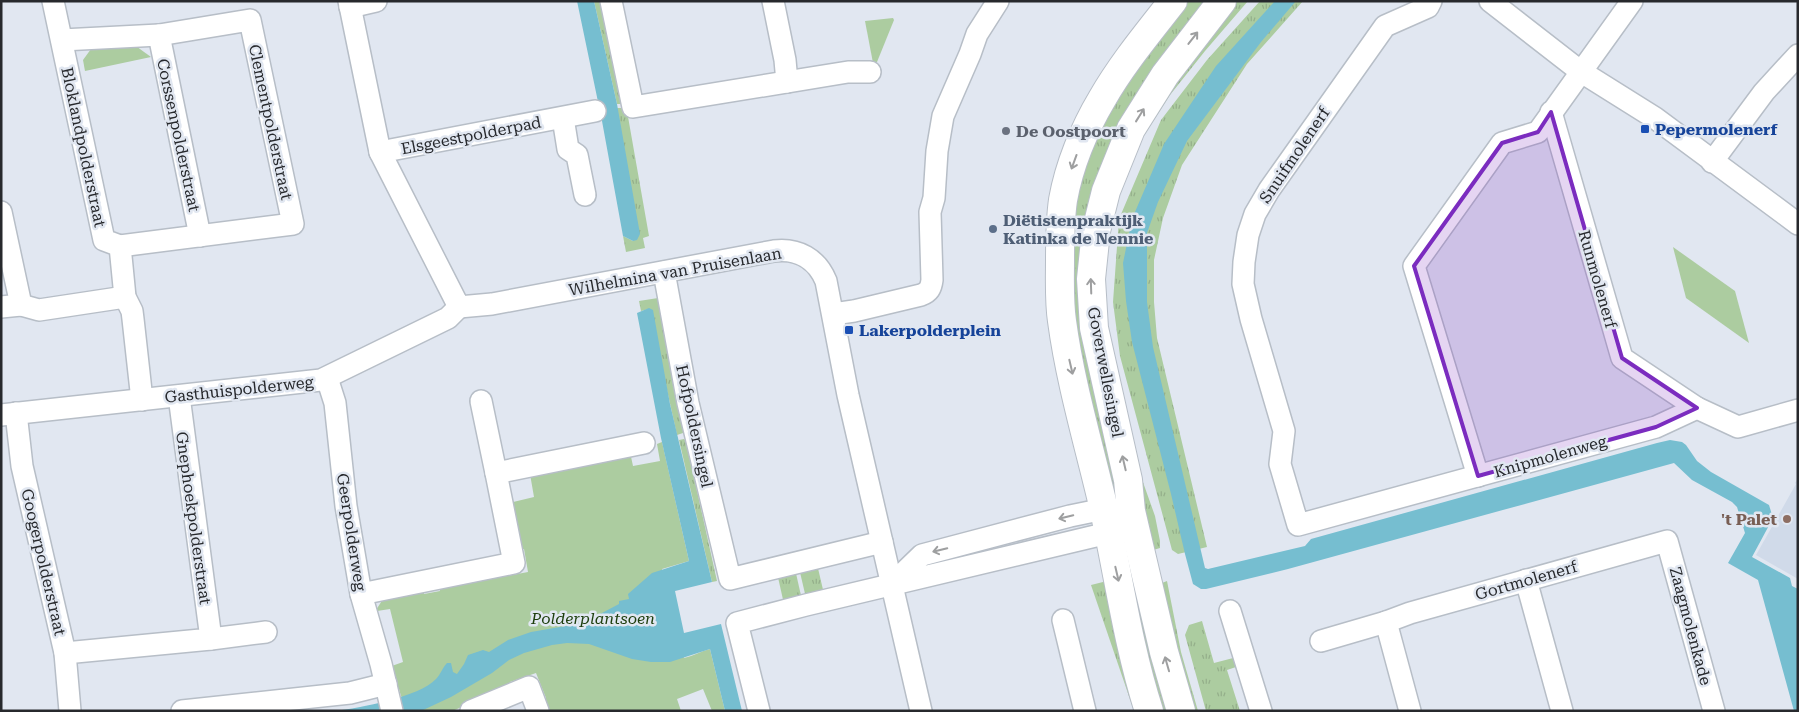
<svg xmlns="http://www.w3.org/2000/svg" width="1799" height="712" font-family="'Roboto Serif',serif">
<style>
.built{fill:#d0dae9}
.grass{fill:url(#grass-tufts)}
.green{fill:#accca0}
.water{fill:#76bed0}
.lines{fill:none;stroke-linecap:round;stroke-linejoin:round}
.minor-casing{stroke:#b7bec7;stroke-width:24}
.major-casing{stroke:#b7bec7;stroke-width:30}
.minor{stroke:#fff;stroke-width:21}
.major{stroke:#fff;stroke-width:28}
.oneway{stroke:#9e9fa0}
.marked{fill:#7b2cbf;fill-opacity:0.2;stroke:#7b2cbf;stroke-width:4;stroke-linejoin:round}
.transit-dot{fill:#1a4fb4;stroke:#e1e7f1;stroke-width:2}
.worship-dot{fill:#6b7280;stroke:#e1e7f1;stroke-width:2}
.service-dot{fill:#5c6f8a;stroke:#e1e7f1;stroke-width:2}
.education-dot{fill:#8d6e63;stroke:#e1e7f1;stroke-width:2}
.labels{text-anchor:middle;stroke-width:5;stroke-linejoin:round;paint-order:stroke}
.street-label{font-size:16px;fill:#27292d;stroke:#e1e7f1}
.transit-label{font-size:16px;font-weight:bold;fill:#164399;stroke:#e1e7f1;text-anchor:start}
.worship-label{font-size:16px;font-weight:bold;fill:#5b616d;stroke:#e1e7f1;text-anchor:start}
.service-label{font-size:16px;font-weight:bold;fill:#4e5e75;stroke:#e1e7f1;text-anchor:start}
.education-label{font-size:16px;font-weight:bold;fill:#785e54;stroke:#e1e7f1;text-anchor:end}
.park-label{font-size:16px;font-style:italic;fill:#1d3e0d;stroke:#e1e7f1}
</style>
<defs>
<pattern id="grass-tufts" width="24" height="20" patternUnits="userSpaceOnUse" patternTransform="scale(1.25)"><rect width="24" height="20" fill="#accca0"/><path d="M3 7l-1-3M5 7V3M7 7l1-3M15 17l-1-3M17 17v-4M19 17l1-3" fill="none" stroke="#94af8a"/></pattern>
</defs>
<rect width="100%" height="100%" fill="#e1e7f1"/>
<path class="built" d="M1798 478V579L1756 555 1796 484 1795 483Z"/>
<g class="grass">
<path d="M594 1H604L625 98 621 104H617Z"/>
<path d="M1181 1H1208L1098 193 1118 496H1109L1075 337 1065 230 1093 134Z"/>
<path d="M1234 1H1248L1205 51 1170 95 1138 145 1117 196 1108 229 1105 279 1107 327 1139 471 1155 516 1160 541V548L1150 551 1099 323 1102 231 1145 119Z"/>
<path d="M1260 1H1303L1247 64 1182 165 1163 218 1154 260V302L1157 338 1207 547 1178 554 1172 550 1120 356 1113 302 1119 219 1161 120 1207 60Z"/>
<path d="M617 108H622L627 111 649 236 643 238 645 248 626 252 623 236 633 241Z"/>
<path d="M658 298 683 430V433L677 435 649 309 641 311 639 301Z"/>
<path d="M684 439 686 441 717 581 712 582 679 440Z"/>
<path d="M817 564 824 594 806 598 799 568Z"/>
<path d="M795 569 802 600 784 604 777 573Z"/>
<path d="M1159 569 1162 583 1167 581 1181 652 1198 711H1191L1155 571Z"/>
<path d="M1135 577 1170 711H1156L1125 580Z"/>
<path d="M1107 581 1143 711H1134L1091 585Z"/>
<path d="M1202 621 1214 663 1237 657 1239 666 1227 670 1240 711H1206L1185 635 1189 625Z"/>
</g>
<g class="green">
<path d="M893 18 894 20 877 62 873 63 865 21Z"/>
<path d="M133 44 151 57 85 71 83 60 91 49Z"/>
<path d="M1673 247 1735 291 1749 343 1686 298Z"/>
<path d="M662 442 689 561 662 569 684 658C694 656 701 651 710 649L725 711H712L703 689 677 699 681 711H546L541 700 546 698 536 673 510 682 512 687 452 711H410L401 696 399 689H395L389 667 403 662 390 609 377 611 376 610 385 596 423 589 424 594 440 591 439 585 500 574 501 577 528 572 524 549H518L509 503 534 497 530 474 630 452 633 466 660 461 657 444Z"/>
</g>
<g class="water">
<path d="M577 1H594L617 104 640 234 637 240 633 241 623 236 602 121Z"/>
<path d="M1275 1H1296L1261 42 1187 141 1158 202 1147 233V302L1153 347 1205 568 1208 569 1305 546 1311 539 1657 443 1670 440 1682 442 1686 445 1697 461 1711 472 1769 505 1773 518 1752 557 1790 578 1792 586 1798 589V711H1794L1758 580 1728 563 1745 533 1737 507 1732 502 1692 480 1674 463 1288 569 1206 589H1201L1193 584 1185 554 1171 494 1132 342 1126 301 1123 263 1132 219 1164 144 1216 66Z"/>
<path d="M649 308 653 310 670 404 712 582 675 591 684 633 721 624 742 711H725L710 649 670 662H651L632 659 589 644 567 643 552 645 524 653 509 660 492 673 451 697 421 711H335C360 708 419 697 436 679 441 674 442 668 447 663H451L453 672 457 674 464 664 468 655 483 650 489 652 508 640 531 632 583 623 619 604V601L629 599 628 594 652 573 689 561 661 438 637 313Z"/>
</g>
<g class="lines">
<g class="minor-casing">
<g id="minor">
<path d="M53 1 104 240 120 246 125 297 132 311 133 319 142 400"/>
<path d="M349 1 380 152 459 307 492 304 774 251C798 248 817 259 826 281L848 395 921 711"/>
<path d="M611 1 633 107 848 72H870"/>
<path d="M773 1 785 60 787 82"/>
<path d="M1431 1 1428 7 1385 26 1269 190 1255 214 1248 235 1244 262 1243 284 1251 319 1284 431 1280 464 1298 525 1656 427 1697 408 1738 427 1798 410"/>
<path d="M1490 1 1580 71 1655 118 1798 224"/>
<path d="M350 7 376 1"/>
<path d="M159 35 200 236"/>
<path d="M62 40 159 35 250 20 293 224 120 246"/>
<path d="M1551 112 1622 358 1697 408"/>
<path d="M563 118 568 149 577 155 585 195"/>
<path d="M380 152 595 111"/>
<path d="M1712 162 1764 92 1798 55"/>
<path d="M1 212 21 305 39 310 125 297"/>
<path d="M664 272 688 403 730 579 882 542"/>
<path d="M1 307 21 305"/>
<path d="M833 314 854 311 921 295C929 292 931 288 932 280L930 212 934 198 937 151 943 116 970 54 977 34 998 1"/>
<path d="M327 378 335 403 346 506 361 594 381 664 392 711"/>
<path d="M481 401 496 473"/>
<path d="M16 413 22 466 65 653 70 711"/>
<path d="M1 415 321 380 448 318 459 307"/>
<path d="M1478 476 1414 266 1502 143 1538 132 1632 1"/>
<path d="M1526 580 1562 711"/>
<path d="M892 584 922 555 1070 516 1104 509 1119 510"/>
<path d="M361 594 514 563 496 473 644 443"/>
<path d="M1230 611 1261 711"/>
<path d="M1063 620 1085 711"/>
<path d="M1386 622 1410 711"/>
<path d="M211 639 266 632"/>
<path d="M1321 641 1386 622 1410 613 1667 541 1714 711"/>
<path d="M65 653 211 639 179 396"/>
<path d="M182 711 350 693 386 684"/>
<path d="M471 711 529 687 538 711"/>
<path d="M759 711 737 623 806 605 1108 533 1118 523"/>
</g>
</g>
<g class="major-casing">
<g id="major">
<path d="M1149 711C1127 643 1118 571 1102 501 1088 442 1070 381 1062 321 1059 301 1060 280 1060 261 1060 240 1060 221 1063 200 1069 166 1084 129 1102 99 1122 64 1148 33 1173 1"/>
<path d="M1181 711 1164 652 1131 511 1128 480 1094 328 1091 279 1096 231 1106 191 1131 129 1165 75 1222 1"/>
</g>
</g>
<use href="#minor" class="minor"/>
<use href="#major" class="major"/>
</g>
<defs><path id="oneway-shaft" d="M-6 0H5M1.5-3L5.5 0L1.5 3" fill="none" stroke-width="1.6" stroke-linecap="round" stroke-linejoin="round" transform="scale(1.25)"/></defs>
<g class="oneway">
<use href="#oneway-shaft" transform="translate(1193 38) rotate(-52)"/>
<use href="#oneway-shaft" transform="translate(1140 115) rotate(-58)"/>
<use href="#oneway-shaft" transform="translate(1074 162) rotate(110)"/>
<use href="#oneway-shaft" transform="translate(1091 286) rotate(-92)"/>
<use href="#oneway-shaft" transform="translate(1071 367) rotate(77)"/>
<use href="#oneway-shaft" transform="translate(1124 463) rotate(-103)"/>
<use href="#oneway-shaft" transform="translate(1066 517) rotate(166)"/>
<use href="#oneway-shaft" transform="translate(940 550) rotate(166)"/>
<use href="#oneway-shaft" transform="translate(1117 574) rotate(77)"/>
<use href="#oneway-shaft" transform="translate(1167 664) rotate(-106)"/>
</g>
<path class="marked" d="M1551 112 1622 358 1697 408 1656 427 1478 476 1414 266 1502 143 1538 132Z"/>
<g class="transit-dot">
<rect x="1640" y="124" width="10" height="10" rx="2.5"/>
<rect x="844" y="325" width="10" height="10" rx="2.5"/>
</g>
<circle class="worship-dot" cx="1006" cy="131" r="5"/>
<circle class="service-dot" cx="993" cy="229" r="5"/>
<circle class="education-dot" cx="1787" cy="519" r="5"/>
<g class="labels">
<g class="street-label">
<text transform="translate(271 122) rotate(78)" y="6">Clementpolderstraat</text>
<text transform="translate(179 135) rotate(78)" y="6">Corssenpolderstraat</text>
<text transform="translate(471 135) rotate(-11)" y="6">Elsgeestpolderpad</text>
<text transform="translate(84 147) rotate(78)" y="6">Bloklandpolderstraat</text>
<text transform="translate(1294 155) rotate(-56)" y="6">Snuifmolenerf</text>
<text transform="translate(675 271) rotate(-10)" y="6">Wilhelmina van Pruisenlaan</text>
<text transform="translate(1598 279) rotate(74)" y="6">Runmolenerf</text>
<text transform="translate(1106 372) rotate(79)" y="6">Goverwellesingel</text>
<text transform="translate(239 389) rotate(-6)" y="6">Gasthuispolderweg</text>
<text transform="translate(695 426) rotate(78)" y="6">Hofpoldersingel</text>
<text transform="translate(1550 456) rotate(-16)" y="6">Knipmolenweg</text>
<text transform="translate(194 518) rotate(82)" y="6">Gnephoekpolderstraat</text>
<text transform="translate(352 532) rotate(81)" y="6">Geerpolderweg</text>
<text transform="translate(44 562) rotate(77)" y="6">Googerpolderstraat</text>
<text transform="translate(1526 580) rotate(-16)" y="6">Gortmolenerf</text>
<text transform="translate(1691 626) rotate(75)" y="6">Zaagmolenkade</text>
</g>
<g class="transit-label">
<text x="1655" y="135">Pepermolenerf</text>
<text x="859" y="336">Lakerpolderplein</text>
</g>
<g class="worship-label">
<text x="1016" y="137">De Oostpoort</text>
</g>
<g class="service-label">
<text x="1003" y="226">Diëtistenpraktijk<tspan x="1003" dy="18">Katinka de Nennie</tspan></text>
</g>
<g class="education-label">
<text x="1777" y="525">'t Palet</text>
</g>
<g class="park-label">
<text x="593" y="624">Polderplantsoen</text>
</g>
</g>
<rect width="1799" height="712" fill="none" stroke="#27292d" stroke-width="5"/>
</svg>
